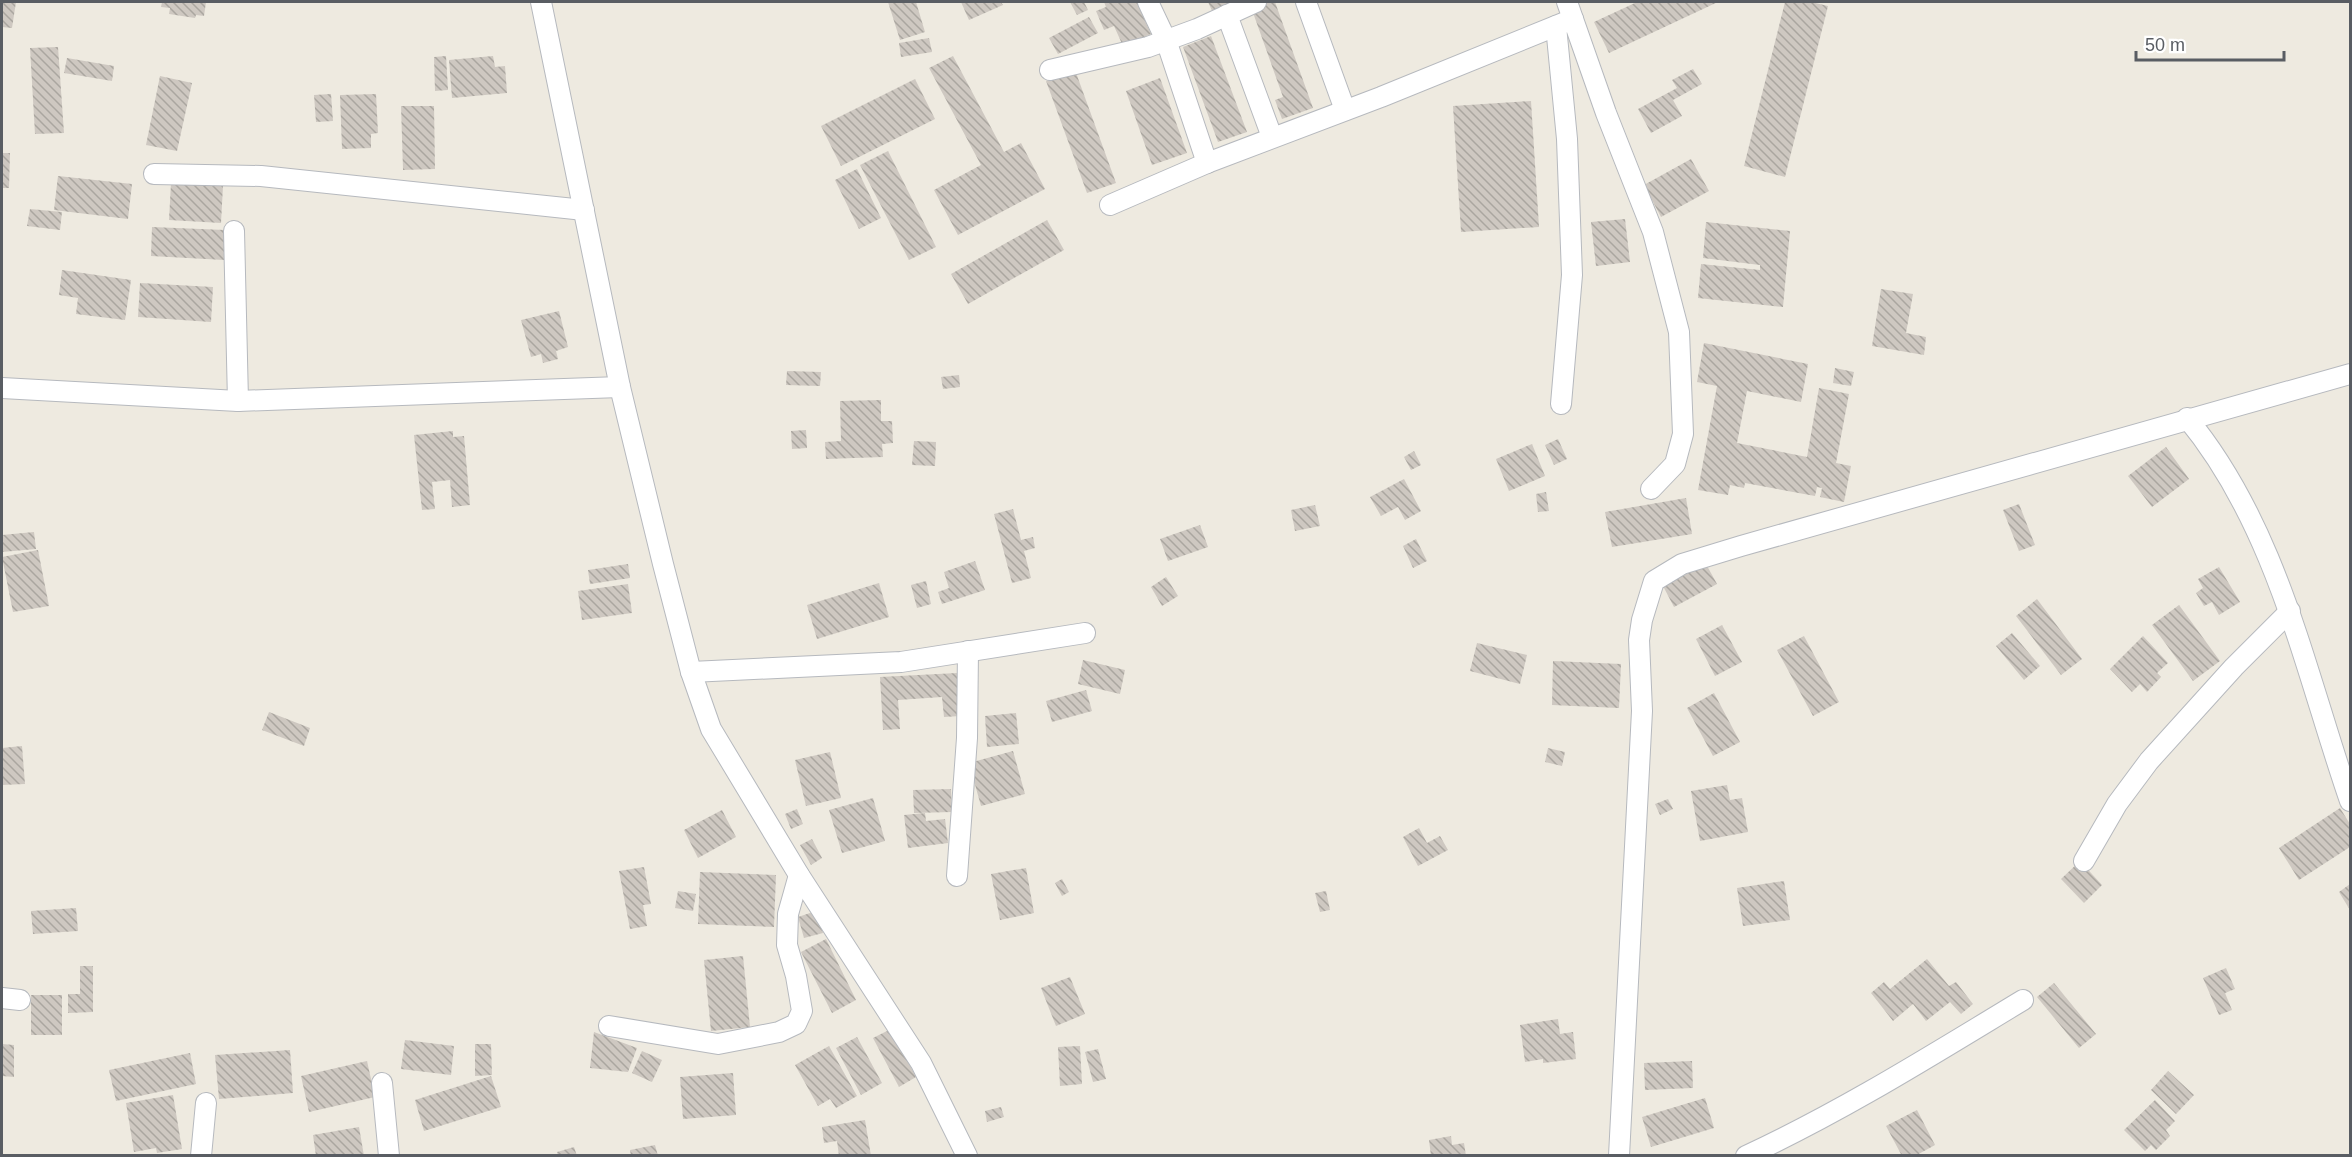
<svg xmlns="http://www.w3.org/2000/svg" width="2352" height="1157" font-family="Arial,sans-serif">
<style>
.building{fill:url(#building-back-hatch)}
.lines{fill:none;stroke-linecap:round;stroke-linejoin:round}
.minor-casing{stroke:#b6b9be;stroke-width:22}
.minor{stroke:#fff;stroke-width:20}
</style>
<defs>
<pattern id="building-back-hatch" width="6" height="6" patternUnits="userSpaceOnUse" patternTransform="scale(1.5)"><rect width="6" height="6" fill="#cec8c1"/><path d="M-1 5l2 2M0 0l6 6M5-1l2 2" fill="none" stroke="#aaa6a0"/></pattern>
</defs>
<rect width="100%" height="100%" fill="#eeeae0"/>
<g class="building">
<path d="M2 2H16L12 28 2 27Z"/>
<path d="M162 2H206L204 16 196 15 195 18 169 14 170 8 161 7Z"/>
<path d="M888 2H916L925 32 900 40Z"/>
<path d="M961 2H1001L1003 5 969 20Z"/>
<path d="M1070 2H1084L1088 10 1077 15Z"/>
<path d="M1104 2H1137L1151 34 1123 46 1114 26 1104 30 1096 11 1106 7Z"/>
<path d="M1208 2H1241L1213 13Z"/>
<path d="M1267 2H1275L1313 108 1282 119 1275 100 1283 97 1251 7Z"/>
<path d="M1637 2H1718L1609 53 1594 22Z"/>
<path d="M1785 2H1811L1828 6 1785 177 1744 166Z"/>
<path d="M1089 17 1098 33 1058 54 1049 38Z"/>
<path d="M1211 36 1247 132 1218 142 1183 47Z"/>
<path d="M929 38 932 52 901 57 899 43Z"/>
<path d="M58 47 64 133 35 134 30 48Z"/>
<path d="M446 56 448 90 435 91 434 57Z"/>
<path d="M493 56 495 67 505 66 507 93 452 98 449 60Z"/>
<path d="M953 56 1004 152 1021 143 1045 189 958 235 934 190 981 165 929 68Z"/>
<path d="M67 58 114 66 112 81 64 73Z"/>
<path d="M1693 69 1702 84 1673 100 1682 116 1651 133 1638 109 1677 88 1672 80Z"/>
<path d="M1075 70 1116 183 1087 193 1046 81Z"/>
<path d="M160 76 192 83 177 151 146 145Z"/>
<path d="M1160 78 1187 153 1152 165 1126 91Z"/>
<path d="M915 79 935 119 841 166 821 126Z"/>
<path d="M331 94 333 121 316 122 314 95Z"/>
<path d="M376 94 378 133 371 134V148L342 149 340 95Z"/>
<path d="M1531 101 1539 227 1461 232 1453 106Z"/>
<path d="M401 106H434L435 169 403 170Z"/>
<path d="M888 151 936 247 909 260 860 165Z"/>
<path d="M2 153H10L9 188H2Z"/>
<path d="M1691 159 1709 191 1661 217 1644 185Z"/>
<path d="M857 169 881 218 859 229 835 180Z"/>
<path d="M58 176 132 184 128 219 54 210Z"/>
<path d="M171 183 223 186 221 223 169 220Z"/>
<path d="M30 209 62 212 60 230 27 226Z"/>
<path d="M1625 219 1630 262 1596 266 1591 222Z"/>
<path d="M1047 220 1064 250 968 304 951 274Z"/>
<path d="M1706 222 1790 231 1783 307 1698 298 1701 264 1760 270V265L1703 258Z"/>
<path d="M152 227 225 230 224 260 151 256Z"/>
<path d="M62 270 131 280 125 320 76 314 78 298 59 295Z"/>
<path d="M140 283 213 287 211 322 138 317Z"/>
<path d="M1881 289 1913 294 1906 333 1926 337 1924 355 1872 346Z"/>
<path d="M559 311 568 347 556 351 558 359 543 363 541 354 531 357 521 320Z"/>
<path d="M1704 343 1808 364 1801 402 1747 391 1737 443 1807 457 1819 388 1849 394 1836 463 1851 466 1844 502 1820 497 1822 488 1817 487 1815 496 1745 483 1744 488 1730 485 1728 495 1698 490 1717 386 1697 382Z"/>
<path d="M1835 368 1854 372 1851 386 1833 383Z"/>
<path d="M787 371 821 372 820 386 786 385Z"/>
<path d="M959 375 960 387 943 389 941 377Z"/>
<path d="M881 400V421H892L893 443 882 444 883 457 826 459 825 442 841 441 840 401Z"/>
<path d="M806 430 807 448 792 449 791 431Z"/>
<path d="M453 431V437L464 436 470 505 452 507 450 480 432 482 435 509 422 510 414 435Z"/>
<path d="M1558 439 1567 459 1554 465 1545 445Z"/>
<path d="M914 441 936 442 935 466 912 465Z"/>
<path d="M1532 444 1545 476 1509 491 1496 459Z"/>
<path d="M2166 447 2189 479 2152 507 2128 476Z"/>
<path d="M1414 451 1421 465 1411 470 1404 457Z"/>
<path d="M1404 479 1421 511 1405 520 1398 507 1381 516 1370 497Z"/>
<path d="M1546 492 1549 511 1538 512 1536 494Z"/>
<path d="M1686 498 1692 534 1612 547 1605 512Z"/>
<path d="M2019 504 2035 545 2019 551 2003 510Z"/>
<path d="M1315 505 1320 526 1295 531 1291 510Z"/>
<path d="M1013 509 1021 540 1033 537 1035 548 1024 551 1031 578 1012 583 994 514Z"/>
<path d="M1200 525 1208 547 1168 561 1160 539Z"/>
<path d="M34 532 36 549 2 552V535Z"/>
<path d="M1416 539 1427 561 1413 568 1403 546Z"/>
<path d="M38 550 49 606 13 612 2 557Z"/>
<path d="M975 561 985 590 942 604 938 592 949 588 944 572Z"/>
<path d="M628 564 630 578 590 584 588 570Z"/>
<path d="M1706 564 1717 584 1674 607 1663 586Z"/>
<path d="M2219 567 2240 602 2219 615 2212 602 2204 606 2196 593 2203 588 2198 579Z"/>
<path d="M1166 577 1178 596 1162 606 1151 587Z"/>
<path d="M926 581 931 604 917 608 911 585Z"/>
<path d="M879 583 889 617 817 639 807 605Z"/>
<path d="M628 584 632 613 582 620 578 591Z"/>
<path d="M2037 599 2082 659 2061 675 2016 616Z"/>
<path d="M2179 605 2220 661 2193 681 2152 625Z"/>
<path d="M1722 625 1742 662 1715 676 1696 639Z"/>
<path d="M2012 633 2040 666 2024 680 1996 646Z"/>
<path d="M1804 636 1839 702 1813 716 1777 650Z"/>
<path d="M2143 636 2168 663 2157 673 2161 677 2147 692 2140 684 2132 692 2110 669Z"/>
<path d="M1477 643 1527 655 1520 684 1470 671Z"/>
<path d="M1083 660 1125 670 1120 694 1078 684Z"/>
<path d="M1553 661 1621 664 1619 708 1552 705Z"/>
<path d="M957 673 960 716 944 717 942 697 898 700 900 729 883 730 880 677Z"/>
<path d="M1086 690 1092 711 1052 722 1046 701Z"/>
<path d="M1714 693 1740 742 1713 756 1687 708Z"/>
<path d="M269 712 310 728 304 746 262 730Z"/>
<path d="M1016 713 1019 744 987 747 985 716Z"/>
<path d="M22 746 25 784 2 785V748Z"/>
<path d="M1548 748 1565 752 1562 766 1545 762Z"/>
<path d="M1013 751 1025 794 981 806 969 763Z"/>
<path d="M830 752 841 798 806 806 795 760Z"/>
<path d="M1727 785 1730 800 1742 798 1748 832 1700 841 1691 791Z"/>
<path d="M951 789 952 812 914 813 913 790Z"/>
<path d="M873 798 885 841 842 853 829 810Z"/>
<path d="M1668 799 1673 809 1660 815 1655 804Z"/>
<path d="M2340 808 2350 824V847L2299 880 2279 848Z"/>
<path d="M797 809 803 824 791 829 785 814Z"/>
<path d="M722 810 736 837 698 858 684 830Z"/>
<path d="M925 813 926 821 945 819 948 843 908 848 904 815Z"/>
<path d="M1419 828 1427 843 1440 836 1448 850 1418 866 1403 837Z"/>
<path d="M812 839 822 858 811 865 800 845Z"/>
<path d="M2080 861 2102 885 2084 903 2061 879Z"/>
<path d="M644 867 651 904 643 905 647 926 630 929 619 871Z"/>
<path d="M1026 868 1034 913 1000 920 991 874Z"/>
<path d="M700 872 776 875 774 927 698 924Z"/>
<path d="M1062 879 1069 892 1062 896 1055 883Z"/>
<path d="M1784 881 1790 920 1743 926 1737 888Z"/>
<path d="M2350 884V910L2339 892Z"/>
<path d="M678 891 696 894 693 911 675 908Z"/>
<path d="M1326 891 1330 910 1320 912 1315 893Z"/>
<path d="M76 908 78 931 33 934 31 911Z"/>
<path d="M816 911 823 933 804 938 798 917Z"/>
<path d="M826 939 856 1000 832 1013 801 952Z"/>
<path d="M743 956 750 1027 711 1031 704 960Z"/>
<path d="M1927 959 1949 986 1956 982 1973 1004 1961 1014 1950 1002 1926 1021 1913 1004 1893 1021 1871 993 1884 982 1890 989Z"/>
<path d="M80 966H93V1012L68 1013V994H80Z"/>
<path d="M2226 968 2235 989 2225 993 2232 1010 2219 1015 2203 978Z"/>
<path d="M1070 977 1085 1014 1056 1026 1041 988Z"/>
<path d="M2054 983 2096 1034 2079 1048 2037 997Z"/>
<rect x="31" y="995" width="31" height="40"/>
<path d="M1558 1019 1560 1034 1573 1032 1576 1059 1543 1063V1059L1525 1062 1520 1025Z"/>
<path d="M891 1029 916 1077 899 1087 873 1038Z"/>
<path d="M594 1032 637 1048 628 1072 590 1068Z"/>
<path d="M857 1037 882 1083 861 1095 836 1048Z"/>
<path d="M405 1040 454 1046 451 1075 401 1069Z"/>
<path d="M2 1044 14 1045V1077L2 1076Z"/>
<path d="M475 1044H491L492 1075 475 1076Z"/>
<path d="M829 1046 857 1096 836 1108 830 1099 818 1106 795 1065Z"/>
<path d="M1080 1046 1082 1084 1060 1086 1058 1047Z"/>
<path d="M1098 1049 1106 1079 1093 1082 1085 1052Z"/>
<path d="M290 1050 293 1093 219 1099 215 1055Z"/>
<path d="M642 1051 662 1060 652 1082 632 1073Z"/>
<path d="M190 1053 196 1084 116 1101 109 1070Z"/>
<path d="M367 1061 375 1097 309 1112 301 1076Z"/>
<path d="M1692 1061 1693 1088 1645 1090 1644 1063Z"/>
<path d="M2168 1071 2194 1095 2176 1114 2151 1090Z"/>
<path d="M733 1073 736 1115 683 1119 680 1077Z"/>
<path d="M491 1076 501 1107 424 1131 415 1100Z"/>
<path d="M173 1095 182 1149 157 1153 156 1148 134 1152 126 1103Z"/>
<path d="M1705 1098 1714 1128 1651 1147 1642 1117Z"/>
<path d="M2155 1100 2175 1121 2166 1130 2170 1136 2156 1150 2151 1145 2145 1151 2124 1130Z"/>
<path d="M1001 1107 1004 1117 987 1122 985 1111Z"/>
<path d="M1917 1110 1935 1145 1915 1156H1902L1886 1126Z"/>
<path d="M865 1120 871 1156H839L837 1141 824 1143 822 1127Z"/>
<path d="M359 1127 364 1156H316L313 1135Z"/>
<path d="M1451 1136 1452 1145 1464 1143 1466 1156H1431L1429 1140Z"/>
<path d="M655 1145 658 1156H631L630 1150Z"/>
<path d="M574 1147 577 1156H558L557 1152Z"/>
</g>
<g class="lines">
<g class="minor-casing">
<g id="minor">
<path d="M541 2 620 387 663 564 691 672 711 729 799 875 921 1063 967 1156"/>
<path d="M1148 2 1166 40 1207 163"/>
<path d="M1306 2 1345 110"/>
<path d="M1567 2 1606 113 1653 232 1679 332 1683 434 1675 464 1651 489"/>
<path d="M1227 15 1272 137"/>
<path d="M1556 26 1567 139 1572 275 1561 404"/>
<path d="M1050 70 1148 47 1197 29 1256 2"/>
<path d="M154 174 261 176 584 210"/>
<path d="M1110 205 1207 163 1381 97 1573 19"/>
<path d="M234 231 238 401"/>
<path d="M2 388 238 401 620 387"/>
<path d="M2187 418C2277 527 2305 671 2350 801"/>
<path d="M691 672 901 662 1085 633"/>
<path d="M2084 861 2117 804 2149 761 2234 667 2290 611"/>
<path d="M957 876 967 738 968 651"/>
<path d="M2 998 20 1000"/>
<path d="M609 1026 718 1044 779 1032 796 1024 802 1011 796 976 787 945 788 914 799 875"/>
<path d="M382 1083 389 1156"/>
<path d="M201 1156 206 1103"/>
<path d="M1619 1156 1642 711 1639 640 1642 620 1654 581 1682 564 1741 546 2350 374"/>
<path d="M1746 1156C1843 1111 1932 1055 2023 1000"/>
</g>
</g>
<use href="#minor" class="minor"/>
</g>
<rect width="2352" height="1157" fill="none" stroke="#595d63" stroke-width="6"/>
<path d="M2136 51v9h148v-9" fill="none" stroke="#595d63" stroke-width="3"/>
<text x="2145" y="51" font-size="18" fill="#595d63" stroke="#ffffff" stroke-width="4.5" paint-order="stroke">50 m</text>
</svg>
